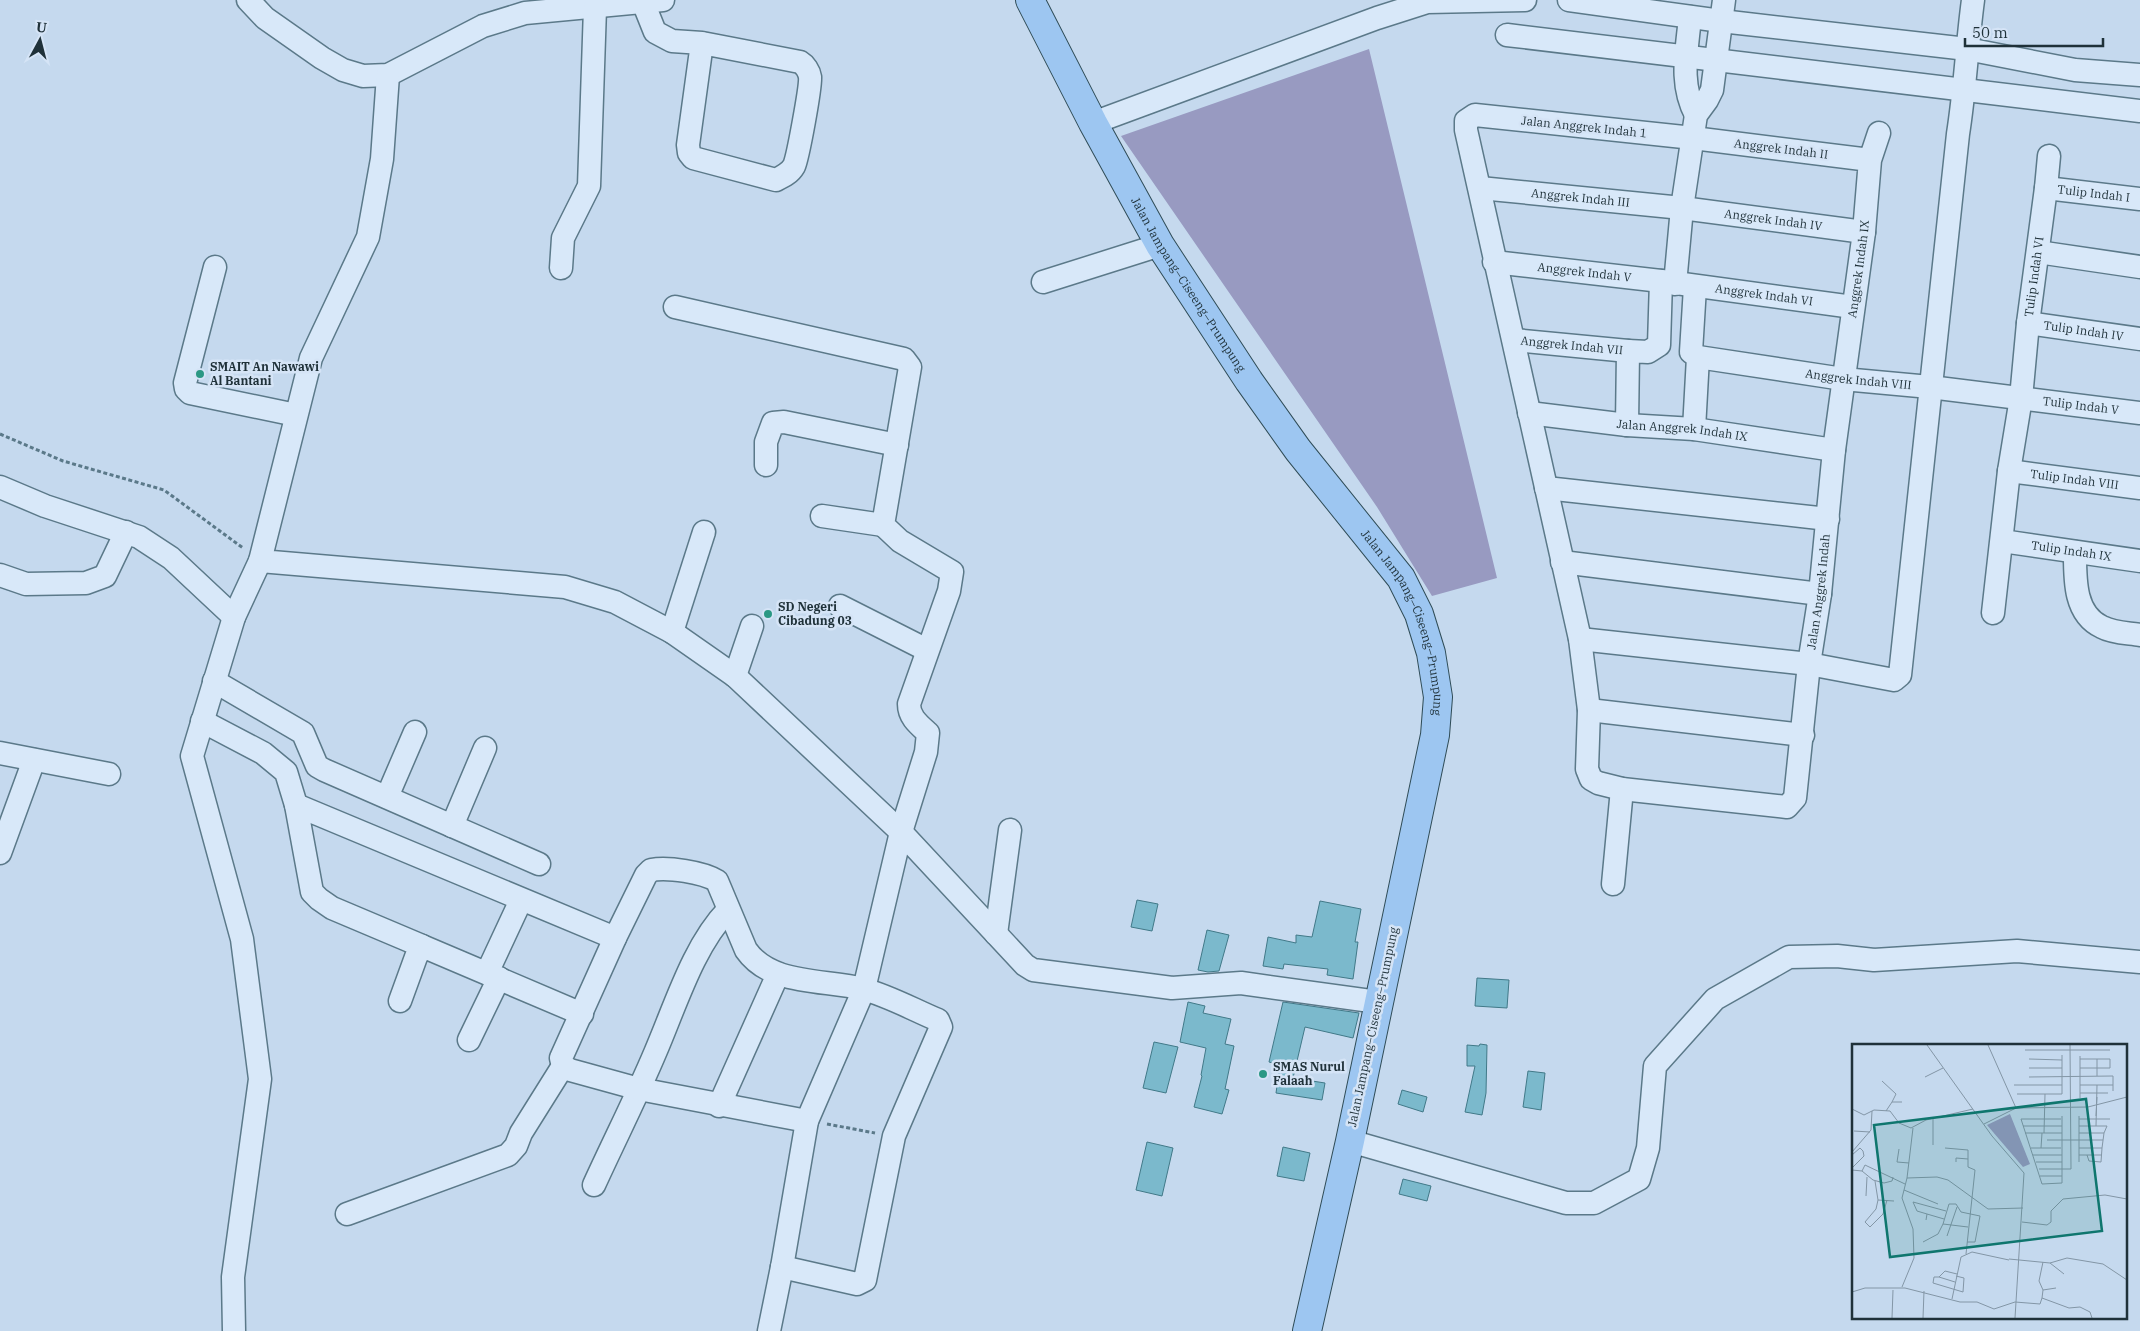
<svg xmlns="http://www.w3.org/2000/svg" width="2140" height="1331" font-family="'IBM Plex Serif',serif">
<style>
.cemetery{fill:#989ac1}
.building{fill:#7bb9cc;stroke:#417988}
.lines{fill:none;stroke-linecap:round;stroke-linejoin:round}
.minor-casing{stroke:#5b7989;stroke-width:25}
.major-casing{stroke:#2f4c57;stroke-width:30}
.path{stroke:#5b7989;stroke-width:3;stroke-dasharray:4 2.5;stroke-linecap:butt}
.minor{stroke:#d8e8f9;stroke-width:22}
.major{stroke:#9dc6f1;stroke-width:28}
.poi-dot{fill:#2b9884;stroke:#d5e4f6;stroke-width:2}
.labels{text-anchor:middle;stroke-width:5;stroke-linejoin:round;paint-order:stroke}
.street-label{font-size:12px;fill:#1f3139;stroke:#d5e4f6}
.poi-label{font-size:12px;font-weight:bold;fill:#1f3139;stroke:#d5e4f6;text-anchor:start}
.inset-road{fill:none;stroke:#8396a6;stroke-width:1}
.view{fill:#0f766e;fill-opacity:0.15;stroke:#0f766e;stroke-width:2.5}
.inset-edge{fill:none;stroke:#1f3139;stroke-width:2.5}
</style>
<rect width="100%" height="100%" fill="#c5d9ee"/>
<path class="cemetery" d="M1369 49 1497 578 1432 596 1377 507 1121 136Z"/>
<g class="building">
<path d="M1137 900 1158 904 1152 931 1131 927Z"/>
<path d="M1320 901 1361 909 1355 942H1358L1353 979 1327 975 1328 969 1284 964 1283 969 1263 966 1268 937 1296 943V935L1312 937Z"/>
<path d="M1207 930 1229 935 1219 971 1208 972 1198 970Z"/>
<path d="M1477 978 1509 980 1507 1008 1475 1006Z"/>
<path d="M1188 1002 1205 1006 1203 1013 1231 1019 1225 1044 1234 1046 1225 1089 1229 1090 1222 1114 1194 1107 1202 1076 1201 1075 1206 1048 1180 1042Z"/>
<path d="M1283 1002 1359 1013 1353 1038 1305 1027 1293 1078 1325 1083 1322 1100 1276 1093 1280 1065 1269 1062Z"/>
<path d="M1154 1042 1178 1047 1166 1093 1143 1088Z"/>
<path d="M1480 1044 1487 1045 1486 1093 1482 1115 1465 1112 1475 1066H1467V1045L1479 1046Z"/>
<path d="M1528 1071 1545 1073 1541 1110 1523 1107Z"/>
<path d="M1402 1090 1427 1097 1423 1112 1398 1104Z"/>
<path d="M1147 1142 1173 1148 1162 1196 1136 1190Z"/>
<path d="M1283 1147 1310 1153 1304 1181 1277 1176Z"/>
<path d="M1403 1179 1431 1186 1427 1201 1399 1194Z"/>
</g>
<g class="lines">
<g class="minor-casing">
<g id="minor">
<path d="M248 0 265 18 322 58 343 70 363 76 388 75 483 26 525 13 663 0"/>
<path d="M1569 0 1721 21 1967 49 2075 70 2140 75"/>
<path d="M643 2 655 32 672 41 702 43 688 145 689 153 693 158 776 180C784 176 790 173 794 166 798 157 811 86 810 77 809 71 805 65 800 62L702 43"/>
<path d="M1690 17C1687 51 1679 83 1696 115"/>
<path d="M1507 35 2140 111"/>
<path d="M388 75 382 159 368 237 311 358 260 561 565 587 615 602 672 632 735 676 901 832 1025 965 1033 970 1172 988 1241 983 1378 1002"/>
<path d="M1093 123 1377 18 1427 2 1525 0"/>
<path id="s1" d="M1870 160 1693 138 1475 115 1466 121V130L1580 639 1589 710 1587 769 1591 779 1598 783 1622 789 1787 807 1795 798 1809 664 1820 594 1834 450 1864 232 1870 160 1879 133"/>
<path id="s2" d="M1480 188 1682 208 1864 232"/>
<path id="s3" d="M2046 188 2140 199"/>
<path d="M2038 252 2140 267"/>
<path id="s4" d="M1494 262 1661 281 1853 307"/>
<path d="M215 267 185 383 186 389 190 393 296 415"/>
<path d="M561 268 563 238 589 186 595 8"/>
<path d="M1043 282 1160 245"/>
<path d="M1675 284 1682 208 1696 115 1707 100 1712 90 1724 0"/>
<path d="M675 307 904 359 910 367 883 525 900 541 952 572 949 591 909 704C909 717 918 724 928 733L926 752 901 832 864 989 807 1121 782 1267 769 1331"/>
<path id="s5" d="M2028 323 2140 339"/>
<path id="s6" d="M1514 340 1628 351"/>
<path id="s7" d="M1698 357 1843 379 1930 387 2140 413"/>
<path id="s8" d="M1529 413 1627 425 1694 429 1834 450"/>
<path d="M1627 425 1628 351 1648 352 1659 345 1661 281"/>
<path d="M1694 429 1698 357 1691 352 1695 287"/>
<path d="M766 465V442L773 423 784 422 897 445"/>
<path id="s9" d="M2009 471 2140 488"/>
<path d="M0 487 45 506 139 537 171 558 234 617"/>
<path d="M1546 488 1828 519"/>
<path d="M822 516 883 525"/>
<path id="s10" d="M2002 541 2140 561"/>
<path d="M2075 552C2075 579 2074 614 2102 627 2113 633 2128 633 2140 635"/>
<path d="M1562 562 1820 594"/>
<path d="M0 575 26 584 86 583 105 576 126 532"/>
<path d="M840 606 927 650"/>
<path id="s11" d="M1993 613 2009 471 2021 398 2028 323 2046 188 2049 156"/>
<path d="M672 632 704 532"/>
<path d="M1580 639 1809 664 1894 680 1900 675 1958 134C1965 90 1967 45 1973 0"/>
<path d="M735 676 752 626"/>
<path d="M214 681 303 733 317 766 324 770 539 864"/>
<path d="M1589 710 1803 735"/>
<path d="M202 721 263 753 286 772 296 805"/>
<path d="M0 753 109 774"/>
<path d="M387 797 415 732"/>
<path d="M452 826 485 748"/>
<path d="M0 853 34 760"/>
<path d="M1613 884 1622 789"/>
<path d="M996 934 1010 830"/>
<path d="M422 946 332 908 319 899 312 892 296 805 615 938"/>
<path d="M487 973 521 900"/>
<path d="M400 1001 416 957 422 946 582 1014"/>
<path d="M469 1040 499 978"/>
<path d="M719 1106 778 974"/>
<path d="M1350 1141 1566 1203H1594L1639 1179 1648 1148 1655 1066 1715 999 1789 957 1837 956 1874 960 2017 951 2140 962"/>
<path d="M594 1185C614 1141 636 1098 655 1053 675 1007 693 946 728 910"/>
<path d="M347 1214 508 1155 516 1146 521 1133 563 1066"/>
<path d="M782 1267 857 1284 865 1280 894 1136 941 1027 938 1020C914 1010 889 996 863 989 825 979 771 986 746 950L717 881C703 872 668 867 651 870L646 875 615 938 561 1058 563 1066 570 1070 639 1089 807 1121"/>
<path d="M234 1331 233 1277 260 1079 242 939 192 756 234 617 260 561"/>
</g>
</g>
<g class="major-casing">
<g id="major">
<path id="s12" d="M1030 0 1093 123 1160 245 1249 381 1298 450 1401 578 1419 614 1431 653 1438 697 1435 735 1350 1141 1307 1331"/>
</g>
</g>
<g class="path">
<path d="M0 434 63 461 164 490 243 548"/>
<path d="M827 1124 875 1133"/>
</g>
<use href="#minor" class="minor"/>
<use href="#major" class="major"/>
</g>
<g class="poi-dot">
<circle cx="200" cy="374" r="5"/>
<circle cx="768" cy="614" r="5"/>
<circle cx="1263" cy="1074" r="5"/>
</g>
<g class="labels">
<g class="street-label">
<text transform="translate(1584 127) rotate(6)" y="4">Jalan Anggrek Indah 1</text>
<text transform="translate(1781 149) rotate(7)" y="4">Anggrek Indah II</text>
<text dy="4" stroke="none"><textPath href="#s3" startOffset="48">Tulip Indah I</textPath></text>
<text dy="4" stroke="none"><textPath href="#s2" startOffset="101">Anggrek Indah III</textPath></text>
<text dy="4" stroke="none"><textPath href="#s2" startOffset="295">Anggrek Indah IV</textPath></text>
<text dy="4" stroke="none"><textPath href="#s1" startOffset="1824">Anggrek Indah IX</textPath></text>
<text dy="4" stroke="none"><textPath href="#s4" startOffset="91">Anggrek Indah V</textPath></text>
<text dy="4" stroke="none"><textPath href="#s11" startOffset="339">Tulip Indah VI</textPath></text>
<text dy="4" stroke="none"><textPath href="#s12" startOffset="326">Jalan Jampang–Ciseeng–Prumpung</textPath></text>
<text dy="4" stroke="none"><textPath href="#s4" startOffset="272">Anggrek Indah VI</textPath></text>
<text dy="4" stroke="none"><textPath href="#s5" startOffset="56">Tulip Indah IV</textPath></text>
<text dy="4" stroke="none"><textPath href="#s6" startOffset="58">Anggrek Indah VII</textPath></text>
<text dy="4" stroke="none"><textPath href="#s7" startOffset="162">Anggrek Indah VIII</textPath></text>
<text dy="4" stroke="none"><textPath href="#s7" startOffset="386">Tulip Indah V</textPath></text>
<text dy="4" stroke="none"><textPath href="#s8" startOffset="154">Jalan Anggrek Indah IX</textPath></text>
<text dy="4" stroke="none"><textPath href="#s9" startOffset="66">Tulip Indah VIII</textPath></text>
<text dy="4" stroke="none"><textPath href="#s10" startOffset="70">Tulip Indah IX</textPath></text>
<text dy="4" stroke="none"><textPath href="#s1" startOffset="1499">Jalan Anggrek Indah</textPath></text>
<text dy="4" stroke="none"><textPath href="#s12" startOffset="731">Jalan Jampang–Ciseeng–Prumpung</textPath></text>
<text transform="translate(1373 1027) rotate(-78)" y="4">Jalan Jampang–Ciseeng–Prumpung</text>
</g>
<g class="poi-label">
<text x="210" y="371">SMAIT An Nawawi<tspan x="210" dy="14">Al Bantani</tspan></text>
<text x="778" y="611">SD Negeri<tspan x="778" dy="14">Cibadung 03</tspan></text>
<text x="1273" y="1071">SMAS Nurul<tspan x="1273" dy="14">Falaah</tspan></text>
</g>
</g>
<g transform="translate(1852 1044)">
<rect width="275" height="275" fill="#c5d9ee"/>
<path d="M158 70 178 120 171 123 135 81Z" fill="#989ac1"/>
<path class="inset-road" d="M75 1 140 92 172 129 163 274M136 1 164 64M173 6H258M177 15 210 16M228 15H258V24H228M245 15V32M177 24H210M73 33 91 24M177 33 261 32V47M30 37 44 50 40 58M162 41H210M228 41H261M228 49H256M165 50H210V11M228 54V12M0 65 12 71 22 66 38 67 47 79 59 84 74 76 121 65M34 67 40 58H50M227 72V118M244 72 245 53M209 75H169L190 140 210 139V72M227 75H258M132 80 164 64 236 63 275 53M171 82H210M244 82 245 41M61 84 55 134 85 133 96 136 136 165 171 164M2 87 18 88M173 89H210M192 89 193 50M227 89H252L255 82H227M195 96H251M81 101V75M93 104 116 106V123L123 126 114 210M179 104H209M189 104 190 89M227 104H250L252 89M47 105 45 118 57 119M0 108 19 86 20 67M0 111 8 104 11 107 12 112 0 124M181 111H210M227 111H250M235 111 237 117 249 118 250 104M104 118V114L116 115M184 118H210M187 125H219L218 1M0 126 10 127 13 121 53 140M10 127 21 136 32 139 40 137 41 133M188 132H210M23 137 26 156 42 157M52 146 86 160M14 152 15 133M26 156 24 165 13 178 18 183 31 170 35 156M75 170 65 167 61 158 94 167M74 176 75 170 92 175M170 178 195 181 199 178V167L211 155 253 151 275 155M95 192 105 163M71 198 86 190 91 180M115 198H123L128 172 109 168 104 160H97L91 180 116 183M157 215 198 219 215 214 251 220 275 236M198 219 212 230M87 233H82L81 239 111 248 112 234 104 232M87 233 93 227 105 230M87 233 103 238M50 243 62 214 61 185 50 154 55 134M191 246 187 237 191 218M0 248 13 244H53L108 258H125L142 265 163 258 188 260 190 254 217 264 228 263 238 268 240 274M190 254 191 246 204 244M100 255 109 213 120 208 157 216M40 274 41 246M71 274 72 247"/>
<path class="view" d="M234 55 250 187 38 213 22 81Z"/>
<rect width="275" height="275" class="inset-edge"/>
</g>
<g transform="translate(40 40) rotate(7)" stroke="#d5e4f6" stroke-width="4" paint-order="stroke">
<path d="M0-4L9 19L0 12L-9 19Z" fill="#1f3139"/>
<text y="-8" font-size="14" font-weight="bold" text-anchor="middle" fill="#1f3139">U</text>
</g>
<path d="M1965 38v8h138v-8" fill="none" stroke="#1f3139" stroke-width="2.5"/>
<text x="1972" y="38" font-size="15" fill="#1f3139" stroke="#d5e4f6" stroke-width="4" paint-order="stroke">50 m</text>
</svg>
